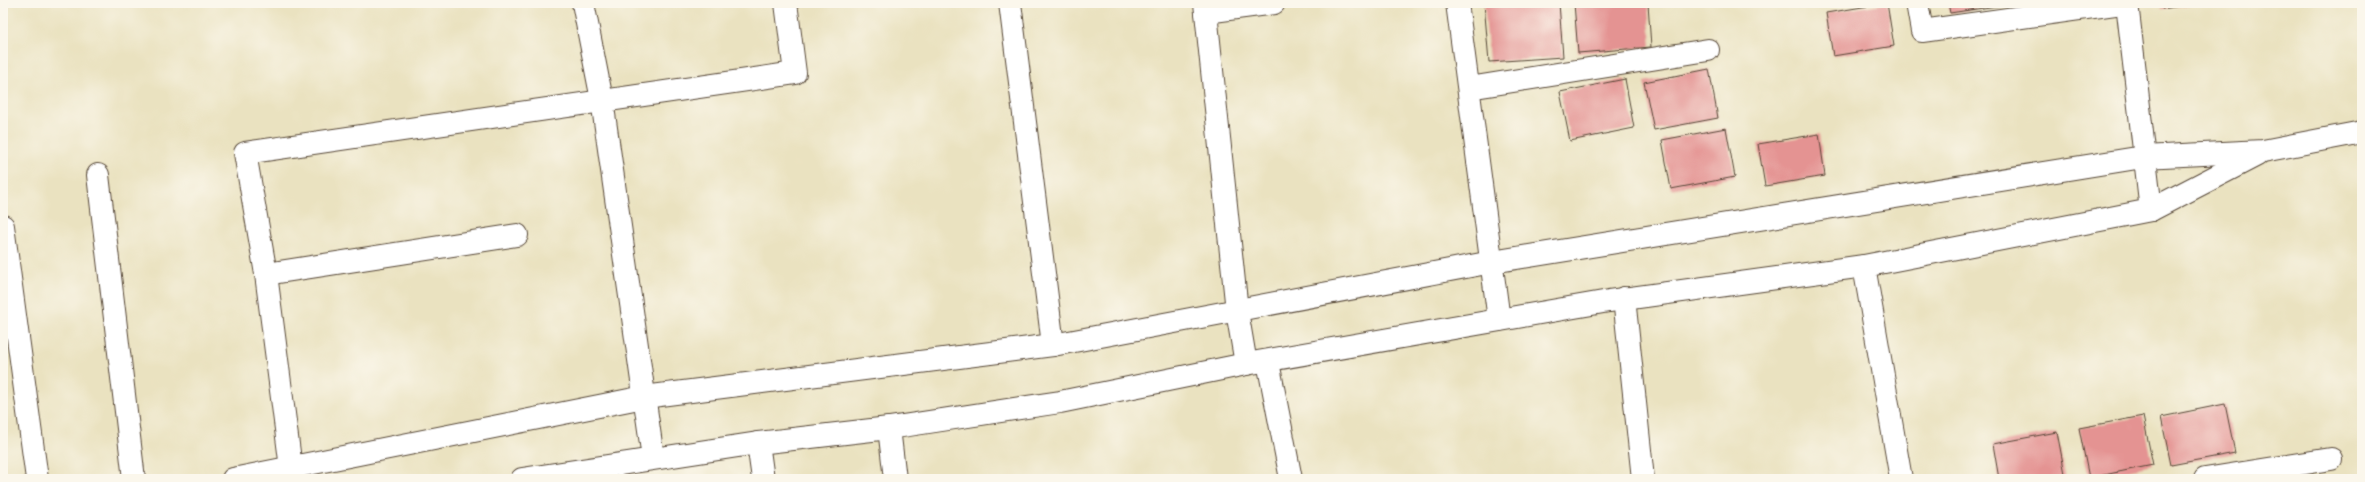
<svg xmlns="http://www.w3.org/2000/svg" width="2365" height="482" font-family="Mynerve,sans-serif">
<style>
.building{fill:#e49392}
.lines{fill:none;stroke-linecap:round;stroke-linejoin:round}
.minor-casing{stroke:#554636;stroke-width:24}
.tertiary-casing{stroke:#554636;stroke-width:24}
.minor{stroke:#fff;stroke-width:22}
.tertiary{stroke:#fff;stroke-width:22}
</style>
<rect width="100%" height="100%" fill="#fbf7ec"/>
<filter id="ink" filterUnits="userSpaceOnUse"><feTurbulence type="fractalNoise" baseFrequency=".025" numOctaves="2"/><feDisplacementMap in="SourceGraphic" scale="8" xChannelSelector="R" yChannelSelector="G"/><feConvolveMatrix kernelMatrix="1 2 1 2 8 2 1 2 1" color-interpolation-filters="sRGB"/></filter>
<filter id="wash" filterUnits="userSpaceOnUse"><feTurbulence type="fractalNoise" baseFrequency=".012" numOctaves="4" result="noise"/><feDisplacementMap in="SourceGraphic" scale="16" xChannelSelector="R" yChannelSelector="G"/><feGaussianBlur stdDeviation="0.9" result="paint"/><feColorMatrix in="noise" values="0 0 0 0 0 0 0 0 0 0 0 0 0 0 0 0 0 1.4 0 .05"/><feComposite in="paint" operator="in"/></filter>
<g filter="url(#wash)">
<rect width="100%" height="100%" fill="#eae2c0"/>
<g id="blocks">
<g class="building">
<path d="M1484 3H1559L1563 57 1489 62Z"/>
<path d="M1574 3H1648L1651 47 1578 53Z"/>
<path d="M1887 3 1894 46 1833 56 1826 13Z"/>
<path d="M1948 3H2010V4L1950 13Z"/>
<path d="M2161 3H2193V4L2162 9Z"/>
<path d="M1709 69 1718 118 1654 130 1644 82Z"/>
<path d="M1625 79 1634 128 1570 141 1560 92Z"/>
<path d="M1726 128 1735 177 1671 189 1662 140Z"/>
<path d="M1819 134 1825 176 1765 186 1758 144Z"/>
<path d="M2225 404 2235 453 2171 465 2161 417Z"/>
<path d="M2143 416 2153 465 2089 478 2079 428Z"/>
<path d="M2057 432 2066 479H1999L1993 444Z"/>
</g>
</g>
</g>
<g filter="url(#ink)">
<use href="#blocks" fill-opacity="0" stroke="#554636" stroke-width="1"/>
<g class="lines">
<g class="minor-casing">
<g id="minor">
<path d="M583 3 602 100 653 458"/>
<path d="M1010 3 1053 345"/>
<path d="M1205 3 1237 311 1246 364"/>
<path d="M1457 3 1499 320"/>
<path d="M1917 3 1922 31 2122 3"/>
<path d="M2127 3 2151 210"/>
<path d="M1206 12 1274 3"/>
<path d="M1469 88 1708 50"/>
<path d="M98 175 134 479"/>
<path d="M3 226 37 479"/>
<path d="M1864 266 1901 479"/>
<path d="M266 274 517 235"/>
<path d="M1624 298 1643 479"/>
<path d="M889 428 895 479"/>
<path d="M758 443 763 479"/>
<path d="M291 468 266 274 245 153 795 73 786 3"/>
<path d="M2205 479 2331 459"/>
</g>
</g>
<g class="tertiary-casing">
<g id="tertiary">
<path d="M1268 362 1291 479"/>
<path d="M233 479 644 397 1053 345 1492 262 2143 157 2263 151 2362 132"/>
<path d="M522 479 758 443 889 428 1060 402 1246 364 1609 301 1864 266 2151 210 2257 155"/>
</g>
</g>
<use href="#minor" class="minor"/>
<use href="#tertiary" class="tertiary"/>
</g>
</g>
<rect width="2365" height="482" fill="none" stroke="#fbf7ec" stroke-width="16"/>
</svg>
